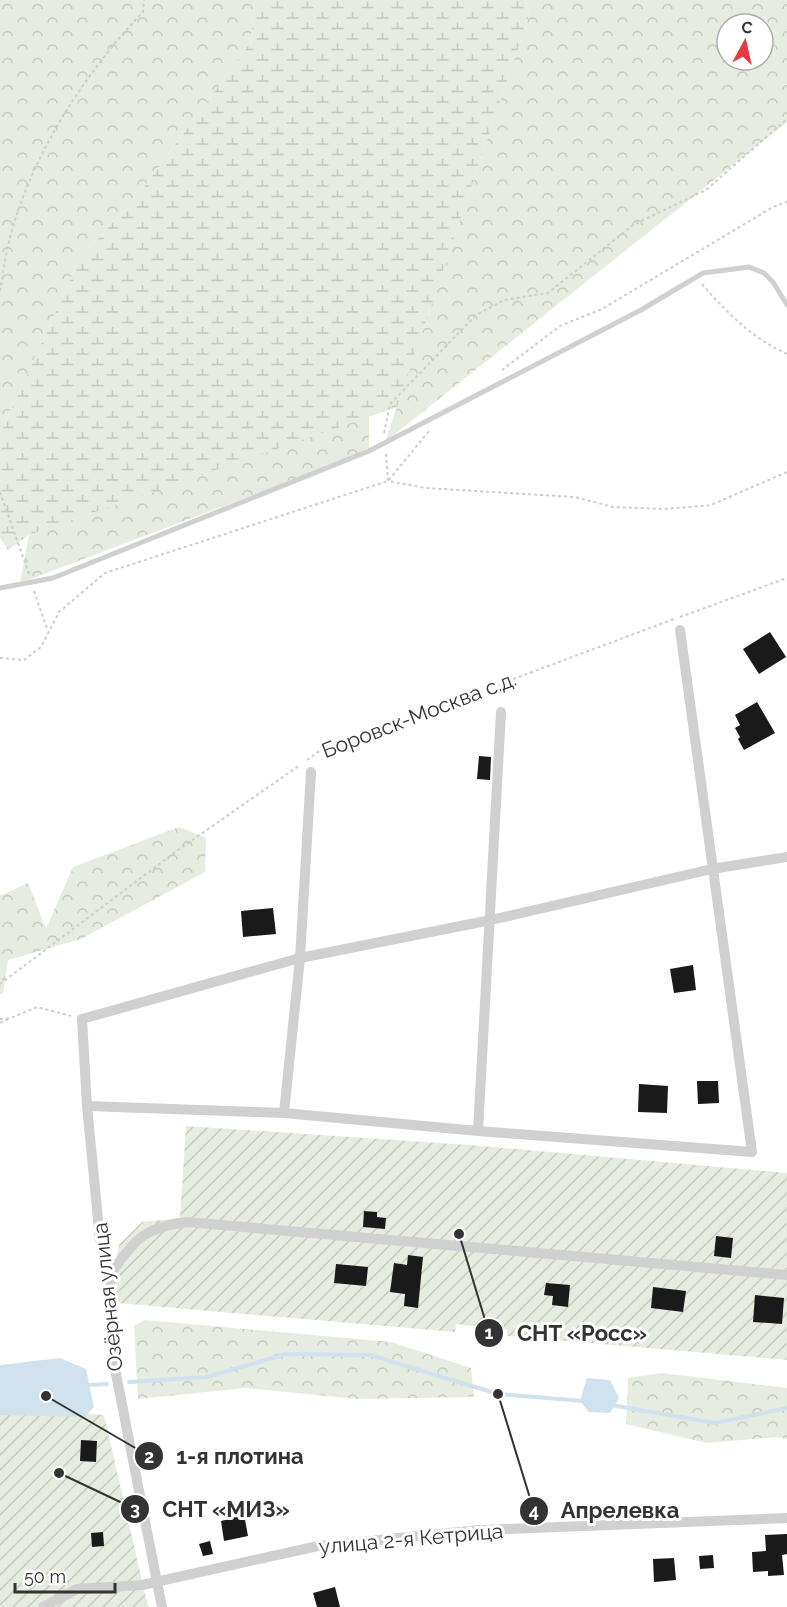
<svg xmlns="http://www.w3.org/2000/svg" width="787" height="1607" font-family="Raleway,sans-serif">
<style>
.forest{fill:url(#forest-crowns);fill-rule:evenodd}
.wetland{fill:url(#wetland-marsh)}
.garden{fill:url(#garden-furrows)}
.water{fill:#cfe2ee}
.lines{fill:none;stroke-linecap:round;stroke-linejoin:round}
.stream{stroke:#cfe2ee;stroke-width:4}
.building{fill:#1a1a1a}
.path{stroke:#cdcdcd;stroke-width:2;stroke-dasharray:3 3;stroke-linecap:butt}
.service{stroke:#d0d0d0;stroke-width:5}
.minor{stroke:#d0d0d0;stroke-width:10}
.labels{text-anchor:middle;stroke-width:6;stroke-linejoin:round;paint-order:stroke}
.street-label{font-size:21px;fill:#333;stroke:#fff}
.leader{fill:none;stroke:#333;stroke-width:2}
.callout-dot{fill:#333;stroke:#fff;stroke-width:2}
.mark-label{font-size:18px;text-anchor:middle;font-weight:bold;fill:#fff}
.callout-label{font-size:22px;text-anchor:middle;font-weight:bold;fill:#333;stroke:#fff;stroke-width:6;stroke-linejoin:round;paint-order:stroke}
</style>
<defs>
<pattern id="forest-crowns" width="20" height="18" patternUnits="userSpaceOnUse" patternTransform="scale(1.5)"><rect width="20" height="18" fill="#e6ecdf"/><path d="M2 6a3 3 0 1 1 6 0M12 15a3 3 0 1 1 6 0" fill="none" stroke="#c6cbc0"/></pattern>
<pattern id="wetland-marsh" width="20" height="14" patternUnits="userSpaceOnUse" patternTransform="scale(1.5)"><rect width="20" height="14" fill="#e6ecdf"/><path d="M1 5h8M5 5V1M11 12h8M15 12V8" fill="none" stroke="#c6cbc0"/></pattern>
<pattern id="garden-furrows" width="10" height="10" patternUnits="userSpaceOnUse" patternTransform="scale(1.5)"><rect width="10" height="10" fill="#e6ecdf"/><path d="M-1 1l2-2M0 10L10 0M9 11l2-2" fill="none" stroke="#c6cbc0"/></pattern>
</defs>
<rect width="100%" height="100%" fill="#fff"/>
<g class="forest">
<path d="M0 0H254L251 42 135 199 80 258 0 434Z"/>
<path d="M525 0H787V122L385 442 530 13ZM727 24H763V60H727Z"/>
<path d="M369 416V451L20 583 29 535Z"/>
<path d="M179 827 206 838 205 872 81 939 8 960 3 993 0 995V896L28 883 46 929 73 867Z"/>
<path d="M145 1320 391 1342 471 1368 474 1397 357 1399 246 1388 138 1399 134 1326Z"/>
<path d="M662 1373 787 1388V1439L777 1437 707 1443 626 1424 628 1378Z"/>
</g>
<path class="wetland" d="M254 0H525L530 13 397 407 29 535 8 550 0 538V434L80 258 135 199 251 42Z"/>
<g class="garden">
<path d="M186 1126 470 1145 787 1173V1360L507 1336V1330L456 1324 455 1332 106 1302 119 1245 142 1222 180 1218Z"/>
<path d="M0 1405 104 1415 148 1607H0Z"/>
</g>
<g class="water">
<path d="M60 1358 86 1369 94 1407 85 1417 0 1415V1365Z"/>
<path d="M587 1378 610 1380 619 1398 610 1413 589 1412 580 1401Z"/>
</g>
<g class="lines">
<g class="stream">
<path d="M129 1382 207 1377 286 1354 370 1355 498 1394 583 1401"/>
<path d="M89 1385 107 1384"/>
<path d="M611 1405 715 1423 787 1408"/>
</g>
</g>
<g class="building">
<path d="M770 632 786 657 759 674 743 649Z"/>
<path d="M757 702 775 733 744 750 738 739 740 737 735 728 740 725 735 715Z"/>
<path d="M479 756 491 757 490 780 477 779Z"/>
<path d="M273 908 276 934 243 937 241 911Z"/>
<path d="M693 965 696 990 674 993 670 969Z"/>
<path d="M697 1081H718L719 1103 698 1104Z"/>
<path d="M639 1084 668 1086 667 1113 638 1112Z"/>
<path d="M364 1211 377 1212V1217L386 1218 385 1229 363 1227Z"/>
<path d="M716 1236 733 1238 731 1258 714 1256Z"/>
<path d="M408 1255 423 1257 418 1308 404 1306 405 1294 390 1292 394 1263 407 1265Z"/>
<path d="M336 1264 368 1267 366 1286 334 1283Z"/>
<path d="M546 1283 570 1285 568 1307 552 1305 553 1296 544 1295Z"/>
<path d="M653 1287 686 1291 683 1312 651 1308Z"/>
<path d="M755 1295 784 1298 782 1324 753 1322Z"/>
<path d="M81 1440 97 1441 96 1462 80 1461Z"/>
<path d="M243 1509 248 1536 224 1541 221 1521 229 1519 228 1512Z"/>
<path d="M103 1532 104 1546 92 1547 91 1533Z"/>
<path d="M787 1534V1554L782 1555 784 1575 768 1576V1571L753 1572 752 1552 766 1551 765 1535Z"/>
<path d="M210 1541 213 1554 203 1556 199 1544Z"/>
<path d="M713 1555 714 1568 700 1569 699 1556Z"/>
<path d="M674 1558 676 1580 654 1582 653 1559Z"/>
<path d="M335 1587 340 1607H317L313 1593Z"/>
</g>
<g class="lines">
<g class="path">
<path d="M702 284C727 313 752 338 787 354"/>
<path d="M0 291C3 275 5 257 9 241 31 156 83 75 143 12L144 0"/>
<path d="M502 370 560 326 602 309 773 207 787 202"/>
<path d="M384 433 390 404 476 315 504 300 548 293 633 225 706 190 787 119"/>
<path d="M386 454 388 481 426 488 575 497 613 507 664 509 711 505 787 472"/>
<path d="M0 492 29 574"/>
<path d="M34 591 48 631"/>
<path d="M680 617 787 578"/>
<path d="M0 658 24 660 41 647 59 612 105 573 388 481 429 431"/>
<path d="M307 760 318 752 674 619"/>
<path d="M0 984 178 850 300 765"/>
<path d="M0 1019 11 1018 37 1007 71 1016"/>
<path d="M0 1023 8 1019"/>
</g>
<path class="service" d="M0 588 53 578 369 451 641 310 703 273 749 267 764 273 773 282 787 305"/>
<g class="minor">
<path d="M87 1106 284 1113 478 1131 752 1152 680 630"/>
<path d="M284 1113 300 958 311 772"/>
<path d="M478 1131 501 712"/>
<path d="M110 1274C136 1240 141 1228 187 1222L787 1275"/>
<path d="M43 1607 77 1589 142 1585 318 1546 480 1530 787 1518"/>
<path d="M162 1607 115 1369 110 1274 100 1240 87 1106 82 1019 300 958 491 920 712 869 787 857"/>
</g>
</g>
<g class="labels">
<g class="street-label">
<text transform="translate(419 715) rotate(-21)" y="7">Боровск-Москва с.д.</text>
<text transform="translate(108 1297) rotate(-96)" y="7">Озёрная улица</text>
<text transform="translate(411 1539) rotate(-5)" y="7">улица 2-я Кетрица</text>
</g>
</g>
<path class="leader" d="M459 1234L489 1333M46 1396L149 1456M59 1473L135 1509M498 1394L534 1511"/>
<g class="callout-dot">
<circle cx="459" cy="1234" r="6"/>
<circle cx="46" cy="1396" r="6"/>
<circle cx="59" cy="1473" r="6"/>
<circle cx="498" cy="1394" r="6"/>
<circle cx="489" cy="1333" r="15"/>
<circle cx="149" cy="1456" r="15"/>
<circle cx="135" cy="1509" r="15"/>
<circle cx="534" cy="1511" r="15"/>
</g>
<g class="mark-label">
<text x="489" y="1339">1</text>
<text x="149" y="1463">2</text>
<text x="135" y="1515">3</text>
<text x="534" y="1517">4</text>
</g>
<g class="callout-label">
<text x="582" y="1341">СНТ «Росс»</text>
<text x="240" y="1464">1-я плотина</text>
<text x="226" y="1517">СНТ «МИЗ»</text>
<text x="620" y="1518">Апрелевка</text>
</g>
<g transform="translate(745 42) rotate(8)"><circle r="28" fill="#ffffff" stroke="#adadad" stroke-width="1.5"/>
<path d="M0-4.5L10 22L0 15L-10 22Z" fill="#e63946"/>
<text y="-9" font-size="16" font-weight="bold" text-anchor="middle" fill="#333333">С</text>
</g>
<path d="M15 1583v9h100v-9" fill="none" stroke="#333333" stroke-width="3"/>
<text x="24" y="1583" font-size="18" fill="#333333" stroke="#ffffff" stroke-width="4.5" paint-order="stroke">50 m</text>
</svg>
